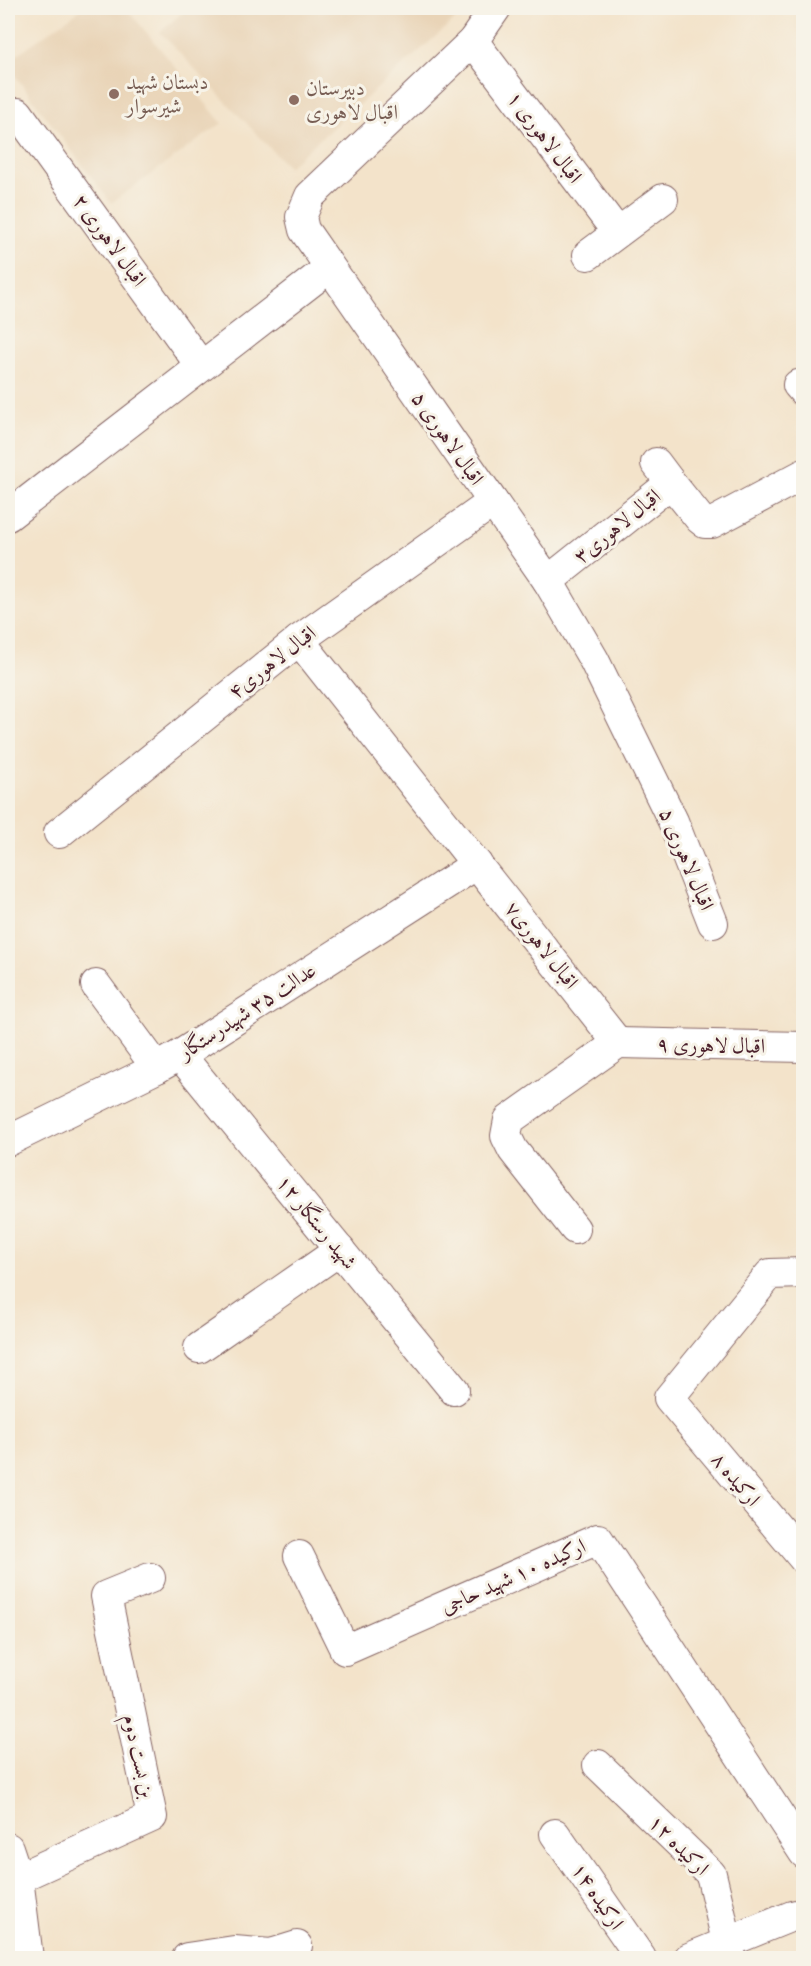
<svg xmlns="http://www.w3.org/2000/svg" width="811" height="1966" font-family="Alegreya,Amiri,serif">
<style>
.built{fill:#e9d4b7}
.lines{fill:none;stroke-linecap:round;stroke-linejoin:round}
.minor-casing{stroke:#856463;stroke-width:32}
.minor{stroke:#fff;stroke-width:30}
.education-dot{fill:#8d6e63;stroke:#f7f3e8;stroke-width:2}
.labels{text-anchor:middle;stroke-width:6;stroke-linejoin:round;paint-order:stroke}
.education-label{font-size:21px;fill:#785e54;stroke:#f7f3e8;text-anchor:start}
.street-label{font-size:21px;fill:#4a1f2b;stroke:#f7f3e8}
</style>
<rect width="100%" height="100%" fill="#f7f3e8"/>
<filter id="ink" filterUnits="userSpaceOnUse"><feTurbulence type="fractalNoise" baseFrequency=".0167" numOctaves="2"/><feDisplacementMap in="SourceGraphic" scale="12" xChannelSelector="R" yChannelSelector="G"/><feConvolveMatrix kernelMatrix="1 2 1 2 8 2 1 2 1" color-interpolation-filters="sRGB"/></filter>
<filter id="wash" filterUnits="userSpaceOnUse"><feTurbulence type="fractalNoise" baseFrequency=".008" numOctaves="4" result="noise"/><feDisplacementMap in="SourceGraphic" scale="24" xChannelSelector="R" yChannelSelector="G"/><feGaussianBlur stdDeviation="1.35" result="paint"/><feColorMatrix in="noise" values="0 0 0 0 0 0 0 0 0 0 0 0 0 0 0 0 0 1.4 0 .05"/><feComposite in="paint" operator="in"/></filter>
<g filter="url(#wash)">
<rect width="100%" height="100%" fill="#f3e3ca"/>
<g class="built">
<path d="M83 8H126L222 123 111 203 8 66V61Z"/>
<path d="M188 8H468L288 167 160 32Z"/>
</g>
</g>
<g filter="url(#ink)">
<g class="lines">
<g class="minor-casing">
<g id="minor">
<path d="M496 8 473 41 310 196 301 217 304 230 548 581 594 660 673 821 713 923"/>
<path d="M473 41 617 232"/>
<path d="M18 113 201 366"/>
<path d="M588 255 663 199"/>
<path d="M798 385 804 392"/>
<path d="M656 463 671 483"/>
<path d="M8 516 329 268"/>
<path d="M548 581 671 483 700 519 705 523H712L804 474"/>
<path d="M299 640 618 1043 509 1120 506 1136 513 1150 575 1229"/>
<path d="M59 833 299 640 493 502"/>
<path d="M96 985 157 1068"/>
<path d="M618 1043 804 1047"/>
<path d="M180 1055 454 1390"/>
<path d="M8 1141 157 1068 180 1055 477 864"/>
<path d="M804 1273 770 1274 669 1398 804 1559"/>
<path d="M199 1348 340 1250"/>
<path d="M299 1556 345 1650 598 1539 804 1853"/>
<path d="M598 1765 711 1874 731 1958"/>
<path d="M555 1834 641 1958"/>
<path d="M8 1848 18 1878 28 1958"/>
<path d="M18 1878 152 1817 106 1596 150 1578"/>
<path d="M187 1958 234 1951 271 1954 297 1946"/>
<path d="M689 1958 792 1916 804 1913"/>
</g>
</g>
<use href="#minor" class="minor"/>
</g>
</g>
<g class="education-dot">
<circle cx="114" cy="94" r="6"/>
<circle cx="294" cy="100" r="6"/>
</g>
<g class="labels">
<g class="education-label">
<text x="126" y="89">دبستان شهید<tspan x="126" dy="24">شیرسوار</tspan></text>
<text x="306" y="95">دبیرستان<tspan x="306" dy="24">اقبال لاهوری</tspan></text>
</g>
<g class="street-label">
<text transform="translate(545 137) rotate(53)" y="7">اقبال لاهوری ۱</text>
<text transform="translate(110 240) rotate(54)" y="7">اقبال لاهوری ۲</text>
<text transform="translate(448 438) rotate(55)" y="7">اقبال لاهوری ۵</text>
<text transform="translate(617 526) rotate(-39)" y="7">اقبال لاهوری۳</text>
<text transform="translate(272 662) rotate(-38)" y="7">اقبال لاهوری۴</text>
<text transform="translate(687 859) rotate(67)" y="7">اقبال لاهوری ۵</text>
<text transform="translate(542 945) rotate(52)" y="7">اقبال لاهوری۷</text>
<text transform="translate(247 1011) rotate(-33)" y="7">عدالت ۳۵ شهیدرستگار</text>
<text transform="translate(711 1045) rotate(1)" y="7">اقبال لاهوری ۹</text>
<text transform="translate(317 1222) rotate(51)" y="7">شهید رستگار ۱۲</text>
<text transform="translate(736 1479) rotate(50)" y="7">ارکیده ۸</text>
<text transform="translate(513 1576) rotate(-24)" y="7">ارکیده ۱۰ شهید حاجی</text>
<text transform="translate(139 1756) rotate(78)" y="7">بن بست دوم</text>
<text transform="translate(679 1845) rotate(45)" y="7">ارکیده ۱۲</text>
<text transform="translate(598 1896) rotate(56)" y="7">ارکیده ۱۴</text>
</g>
</g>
<rect width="811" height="1966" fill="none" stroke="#f7f3e8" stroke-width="30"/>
</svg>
